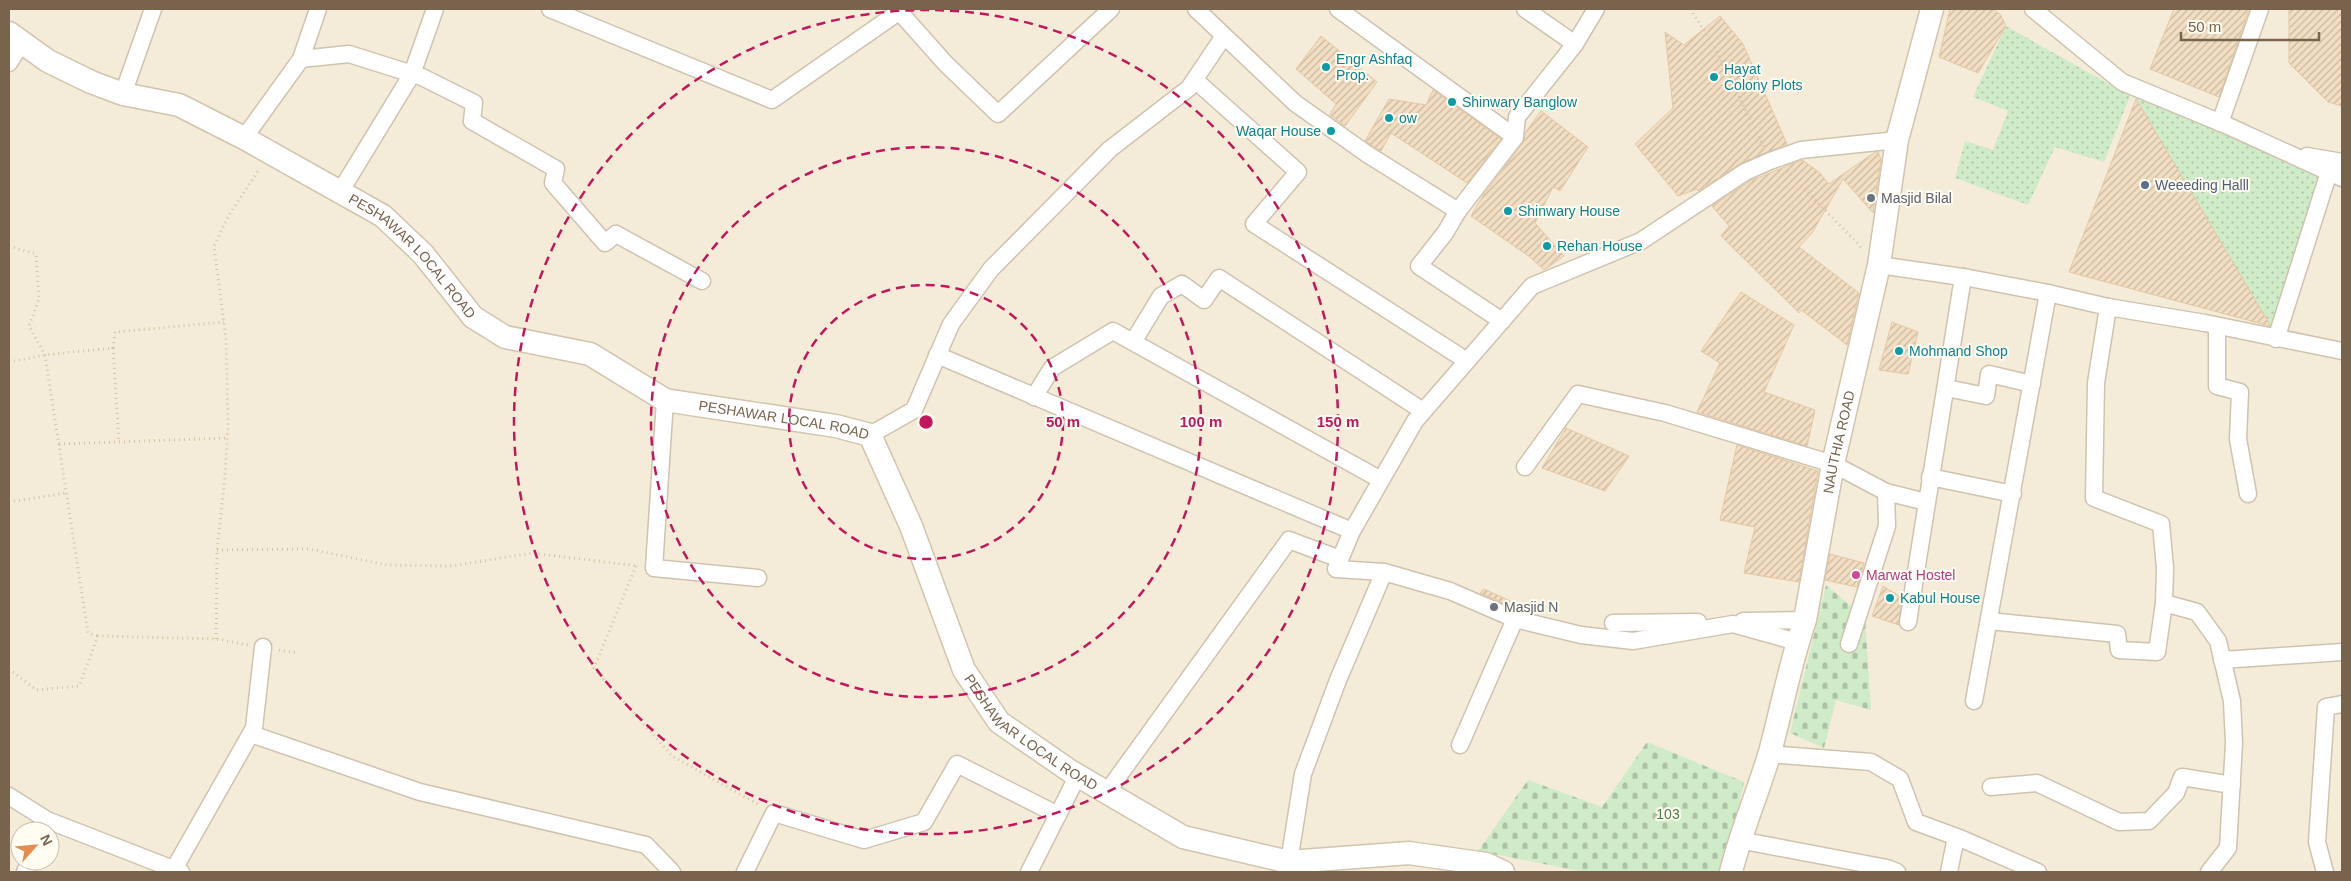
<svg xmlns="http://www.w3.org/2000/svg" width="2351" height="881" font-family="Arial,sans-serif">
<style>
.residential{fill:#f4ecd8;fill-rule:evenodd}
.grass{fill:url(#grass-dots)}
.cemetery{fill:url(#cemetery-stones)}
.building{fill:url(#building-hatch);stroke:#e5c8a2}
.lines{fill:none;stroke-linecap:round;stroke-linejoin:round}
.street-casing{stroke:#cfc3af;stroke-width:19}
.secondary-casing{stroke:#d2c4ad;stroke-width:25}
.path{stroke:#d8c2a4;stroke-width:3;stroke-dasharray:1 4;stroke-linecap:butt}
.street{stroke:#fff;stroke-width:16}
.secondary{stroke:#fff;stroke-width:22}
.ring{fill:none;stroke:#c2185b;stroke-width:2.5;stroke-dasharray:9 6}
.culture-dot{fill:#0f9aa8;stroke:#fffcf1;stroke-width:2}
.service-dot{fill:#5c6f8a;stroke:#fffcf1;stroke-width:2}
.worship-dot{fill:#6b7280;stroke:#fffcf1;stroke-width:2}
.hotel-dot{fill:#d1479c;stroke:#fffcf1;stroke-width:2}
.labels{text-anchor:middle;stroke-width:4;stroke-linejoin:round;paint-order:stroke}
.culture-label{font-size:14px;fill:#0d838f;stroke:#fffcf1;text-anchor:start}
.service-label{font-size:14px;fill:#4e5e75;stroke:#fffcf1;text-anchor:start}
.worship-label{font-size:14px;fill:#5b616d;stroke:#fffcf1;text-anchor:start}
.street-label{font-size:14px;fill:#78644d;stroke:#fffcf1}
.hotel-label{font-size:14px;fill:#b23c85;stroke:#fffcf1;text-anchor:start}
.park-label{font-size:14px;fill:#4b7e44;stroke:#fffcf1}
.centre{fill:#c2185b;stroke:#fffcf1;stroke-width:2.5}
.ring-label{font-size:15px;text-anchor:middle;font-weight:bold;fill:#c2185b;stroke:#fffcf1;stroke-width:4;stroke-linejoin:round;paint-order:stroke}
</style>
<defs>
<pattern id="grass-dots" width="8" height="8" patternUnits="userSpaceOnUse" patternTransform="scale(1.25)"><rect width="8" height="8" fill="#cfebc8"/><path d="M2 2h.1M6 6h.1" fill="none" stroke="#adc2a5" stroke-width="1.8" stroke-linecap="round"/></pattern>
<pattern id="cemetery-stones" width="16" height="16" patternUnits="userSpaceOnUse" patternTransform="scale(1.25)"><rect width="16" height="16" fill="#cfebc8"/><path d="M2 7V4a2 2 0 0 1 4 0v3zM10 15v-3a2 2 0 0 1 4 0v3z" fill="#adc2a5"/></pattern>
<pattern id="building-hatch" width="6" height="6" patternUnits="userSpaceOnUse" patternTransform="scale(1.25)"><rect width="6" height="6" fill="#f2dec2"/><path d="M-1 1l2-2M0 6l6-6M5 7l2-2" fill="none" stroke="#c9b8a0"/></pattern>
</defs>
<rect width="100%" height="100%" fill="#fdf9ea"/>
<path class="residential" d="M9 9H2342V872H9ZM20 831H50V861H20Z"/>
<g class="grass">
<path d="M2006 26 2130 96 2104 162 2055 147 2028 205 1955 178 1965 141 1993 150 2008 111 1973 97Z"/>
<path d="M2136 98 2212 127 2319 177 2272 327 2069 272Z"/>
</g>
<g class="cemetery">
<path d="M1826 585 1865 618 1871 710 1836 700 1824 748 1790 733Z"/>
<path d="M1647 742 1744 782 1724 872H1584L1478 851 1528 780 1602 807Z"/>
</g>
<g class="building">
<path d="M1950 9H1992L2000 14 2006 26 1978 73 1939 57Z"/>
<path d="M2174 9H2249L2219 97 2150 69Z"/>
<path d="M2289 9H2342V106L2328 102 2289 63Z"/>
<path d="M1720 16 1743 44 1787 144 1741 163 1698 191 1697 189 1678 196 1635 144 1673 108 1665 32 1684 45Z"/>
<path d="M1321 36 1377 82 1345 126 1330 115 1336 104 1296 69Z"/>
<path d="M1433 90 1501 139 1467 183 1391 133 1381 151 1365 141 1389 99 1426 105Z"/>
<path d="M2136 99 2270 325V326L2069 272Z"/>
<path d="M1541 111 1588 147 1560 191 1553 187 1535 223 1564 256 1544 270 1530 257 1471 216 1484 194 1523 143 1525 133Z"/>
<path d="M1875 152H1878L1881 159 1873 213 1843 179 1812 233 1799 247 1859 293 1847 345 1801 310 1799 313 1721 236 1729 226 1712 206 1750 181 1802 160 1819 172 1829 184Z"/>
<path d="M1741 292 1794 325 1764 392 1815 410 1807 446 1697 412 1720 363 1701 351Z"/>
<path d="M1892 322 1918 332 1908 374 1879 370Z"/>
<path d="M1566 428 1629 456 1605 491 1542 468Z"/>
<path d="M1737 445 1818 471 1799 582 1744 573 1755 527 1720 520Z"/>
<path d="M1830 554 1864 563 1857 587 1825 580Z"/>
<path d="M1883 586 1902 598 1899 625 1872 616Z"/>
<path d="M1484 589 1521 606 1518 609 1480 593Z"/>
</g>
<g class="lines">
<g class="street-casing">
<g id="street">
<path d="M550 9 772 100 903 9"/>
<path d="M897 9 945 63 998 114 1111 9"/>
<path d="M1196 9 1295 103 1367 154 1458 211"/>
<path d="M1338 9 1515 137"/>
<path d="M1525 9 1575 44"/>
<path d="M2033 9 2122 82 2226 125 2342 178"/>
<path d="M301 59 349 54 422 77 474 103 472 121 556 169 553 183 605 243 616 234 702 281"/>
<path d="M9 63 22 42"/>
<path d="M1195 80 1298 172 1254 224 1467 361"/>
<path d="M123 94 153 9"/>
<path d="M2220 123 2260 9"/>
<path d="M244 138 301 59 318 9"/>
<path d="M2307 156 2342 162"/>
<path d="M340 192 412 74 435 9"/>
<path d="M1879 265 1969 278 2048 293 2108 307 2205 323 2342 351"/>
<path d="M2108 307 2096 383 2094 498 2161 524 2165 568 2164 603 2197 612 2218 641 2232 701 2234 743 2228 848 2209 872"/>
<path d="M1502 321 1419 266 1445 233 1458 211 1515 137 1517 117 1575 44 1596 9"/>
<path d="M2217 326V386L2240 392 2238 439 2248 494"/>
<path d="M2276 339 2329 172"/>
<path d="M1133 342 1161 296 1182 284 1204 300 1219 278 1423 411"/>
<path d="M937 355 1352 531"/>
<path d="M1946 388 1986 396 1989 374 2032 384"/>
<path d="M1034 397 1052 368 1113 331 1381 480"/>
<path d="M665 400 654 568 758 578"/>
<path d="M870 435 914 410 951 324 991 269 1110 149 1189 88 1224 36"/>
<path d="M1525 467 1578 394 1665 413 1833 464 1886 492 1926 502"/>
<path d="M1930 477 2013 494"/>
<path d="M1384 572 1450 591 1515 619 1581 635 1633 641 1733 624 1797 642"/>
<path d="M1743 621 1805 620"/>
<path d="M1989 621 2117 634 2119 650 2157 652 2164 603"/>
<path d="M1908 622 1963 277"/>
<path d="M1613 623 1698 622"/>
<path d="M1849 644 1887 526 1886 492"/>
<path d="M2222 660 2342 652"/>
<path d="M1974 701 2048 293"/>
<path d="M251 734 420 792 646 845 672 872"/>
<path d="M1460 745 1515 619"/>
<path d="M1769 754 1871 762 1900 779 1916 822 1962 839 2038 872"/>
<path d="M1991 787 2037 783 2119 822 2149 821 2176 793 2182 777 2232 785"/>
<path d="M1107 792 1289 540 1340 559"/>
<path d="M9 796 47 820 181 872"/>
<path d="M1739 840 1887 868 1897 872"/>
<path d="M1289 862 1303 774 1338 680 1384 572 1336 569 1352 531 1415 421 1532 286 1641 241 1745 172 1770 161 1801 150 1897 140"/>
<path d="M174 869 254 728 263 647"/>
<path d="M25 872 30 861"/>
<path d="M745 872 774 813 864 840 924 822 957 764 1058 815"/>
<path d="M1029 872 1078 775"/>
<path d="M1949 872 1956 837"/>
<path d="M2325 872 2317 842 2326 707 2342 704"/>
</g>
</g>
<g class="secondary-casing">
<g id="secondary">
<path id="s1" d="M9 33 48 61 91 82 123 94 179 105 244 138 383 216 423 254 473 317 505 337 590 354 665 400 836 426 870 435 911 526 964 670 999 722 1070 771 1183 837 1289 862 1409 853 1486 864 1503 872"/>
<path id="s2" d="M1731 872C1741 831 1758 793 1770 752 1782 708 1790 663 1805 620L1833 464 1879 265 1897 140 1932 9"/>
</g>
</g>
<g class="path">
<path d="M1690 9 1711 41 1764 147"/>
<path d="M1787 171 1861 247"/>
<path d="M9 246 36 254 39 299 29 326 45 355 88 633 98 636"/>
<path d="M113 348 119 442"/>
<path d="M9 362 45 355 113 348 115 332 224 322"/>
<path d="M59 444 227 438"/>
<path d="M9 502 66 493"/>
<path d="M217 550 309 549 387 565 452 566 532 553 638 566"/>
<path d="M636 566 594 668 672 756 761 806"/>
<path d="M216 639 217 550 225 476 228 425 226 339 214 246 229 215 260 168"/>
<path d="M279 650 298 653"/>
<path d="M9 669 37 690 79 686 98 636 216 639 248 645"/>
</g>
<use href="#street" class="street"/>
<use href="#secondary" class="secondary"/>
</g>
<g class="ring">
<circle cx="926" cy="422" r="137"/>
<circle cx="926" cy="422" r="275"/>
<circle cx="926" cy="422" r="412"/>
</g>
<g class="culture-dot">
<circle cx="1326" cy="67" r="5"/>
<circle cx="1714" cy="77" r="5"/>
<circle cx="1452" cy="102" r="5"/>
<circle cx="1389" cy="118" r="5"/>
<circle cx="1331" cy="131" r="5"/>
<circle cx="1508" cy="211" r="5"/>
<circle cx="1547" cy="246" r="5"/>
<circle cx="1899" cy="351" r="5"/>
<circle cx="1890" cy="598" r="5"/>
</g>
<circle class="service-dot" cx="2145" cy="185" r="5"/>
<g class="worship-dot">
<circle cx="1871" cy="198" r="5"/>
<circle cx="1494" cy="607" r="5"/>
</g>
<circle class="hotel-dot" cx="1856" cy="575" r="5"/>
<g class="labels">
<g class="culture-label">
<text x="1336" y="64">Engr Ashfaq<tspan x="1336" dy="16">Prop.</tspan></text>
<text x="1724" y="74">Hayat<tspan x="1724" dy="16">Colony Plots</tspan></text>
<text x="1462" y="107">Shinwary Banglow</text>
<text x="1399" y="123">ow</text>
<text x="1321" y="136" text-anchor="end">Waqar House</text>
<text x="1518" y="216">Shinwary House</text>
<text x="1557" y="251">Rehan House</text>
<text x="1909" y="356">Mohmand Shop</text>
<text x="1900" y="603">Kabul House</text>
</g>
<g class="service-label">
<text x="2155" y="190">Weeeding Halll</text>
</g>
<g class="worship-label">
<text x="1881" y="203">Masjid Bilal</text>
<text x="1504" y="612">Masjid N</text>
</g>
<g class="street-label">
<text dy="5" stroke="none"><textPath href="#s1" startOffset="468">PESHAWAR LOCAL ROAD</textPath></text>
<text dy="5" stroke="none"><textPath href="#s1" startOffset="888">PESHAWAR LOCAL ROAD</textPath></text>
<text dy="5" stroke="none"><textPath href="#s2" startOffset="444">NAUTHIA ROAD</textPath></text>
<text dy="5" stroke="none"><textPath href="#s1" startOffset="1322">PESHAWAR LOCAL ROAD</textPath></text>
</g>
<g class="hotel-label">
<text x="1866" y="580">Marwat Hostel</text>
</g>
<g class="park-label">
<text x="1668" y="819">103</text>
</g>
</g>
<circle cx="926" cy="422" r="8" class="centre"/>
<g class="ring-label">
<text x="1063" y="427">50 m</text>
<text x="1201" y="427">100 m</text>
<text x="1338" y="427">150 m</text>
</g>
<rect width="2351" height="881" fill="none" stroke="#78644d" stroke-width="20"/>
<g transform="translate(35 846) rotate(63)"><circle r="24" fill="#fffcf1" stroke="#c9bfaf"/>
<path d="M0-4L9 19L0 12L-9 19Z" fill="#e58d51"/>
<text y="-8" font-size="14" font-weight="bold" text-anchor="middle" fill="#78644d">N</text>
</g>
<path d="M2181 32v8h138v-8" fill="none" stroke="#78644d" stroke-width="2.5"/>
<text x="2188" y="32" font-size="15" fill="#78644d" stroke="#fffcf1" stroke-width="4" paint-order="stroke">50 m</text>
</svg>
